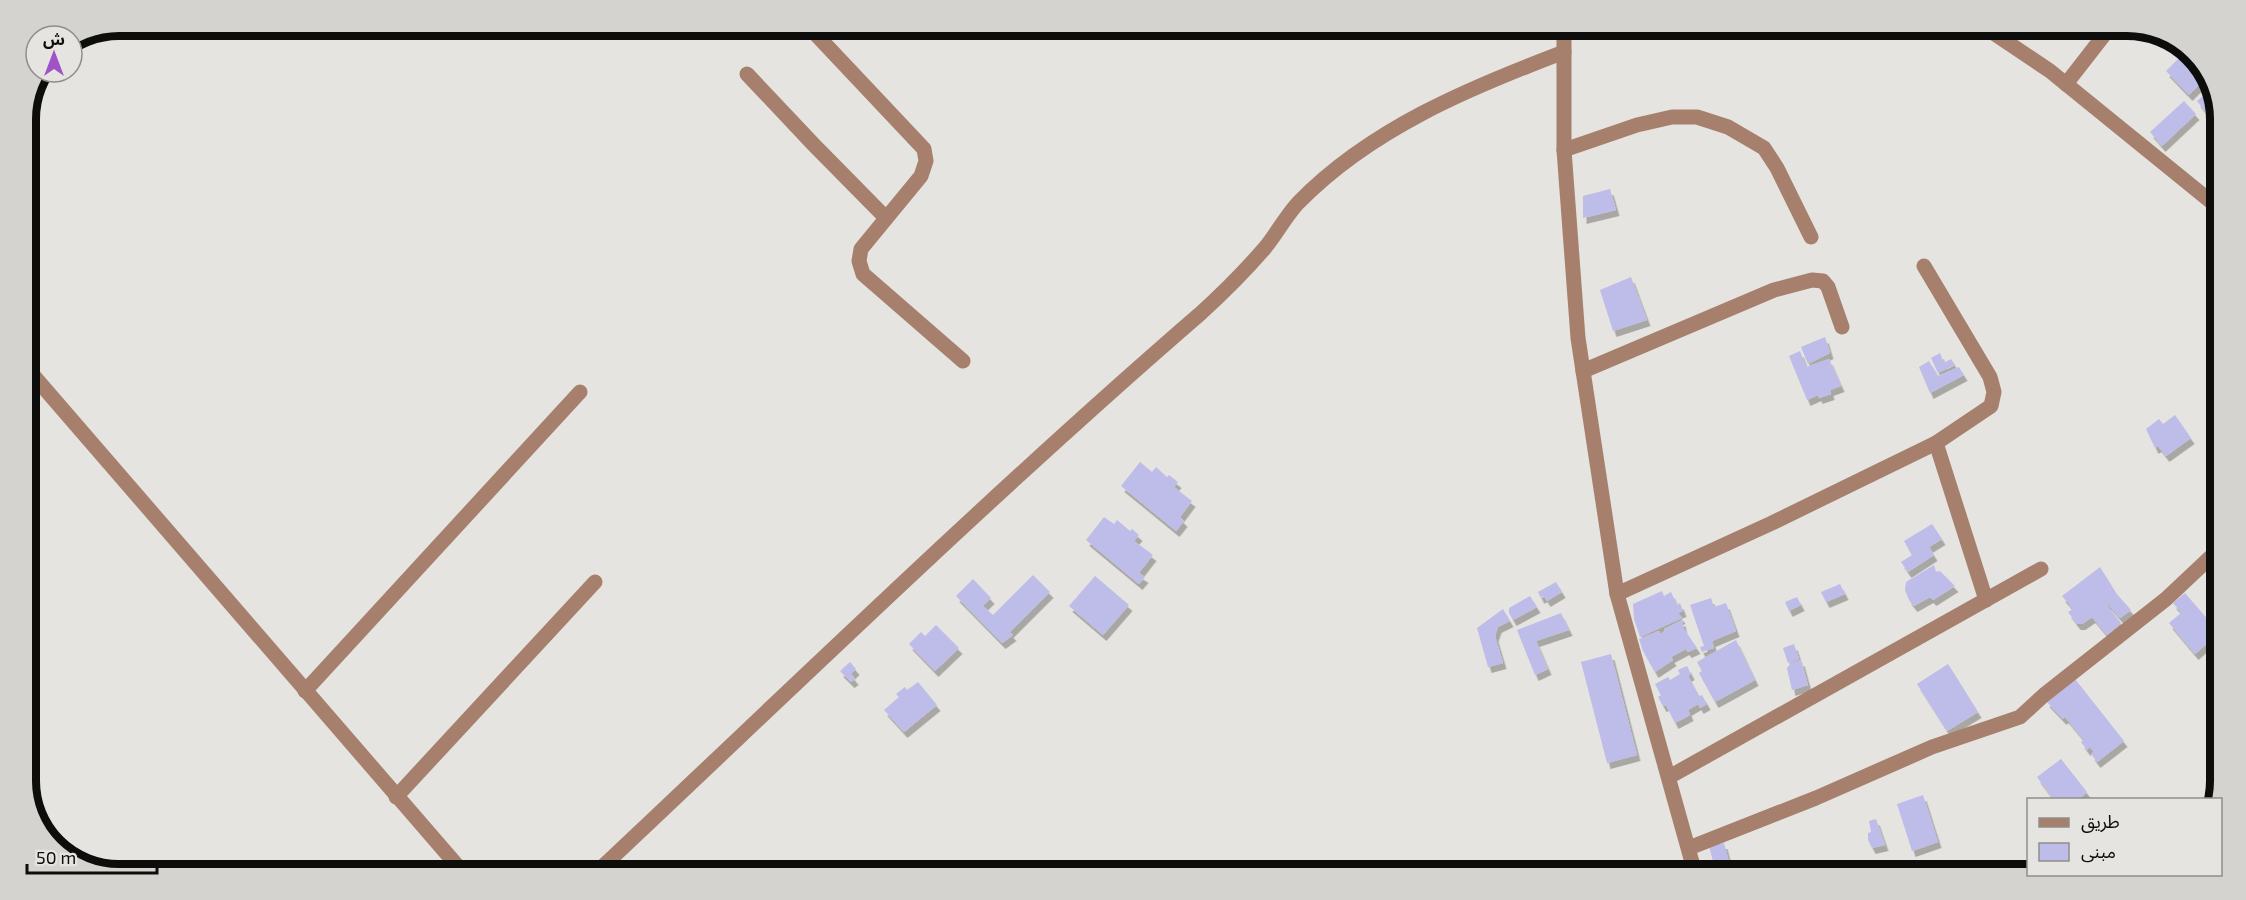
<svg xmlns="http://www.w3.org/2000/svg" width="2246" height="900" font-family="'Exo 2','Noto Sans Arabic',sans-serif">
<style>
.building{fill:#bebce9;filter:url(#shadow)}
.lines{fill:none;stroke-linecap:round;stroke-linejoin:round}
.minor{stroke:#a6806c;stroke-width:15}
.tertiary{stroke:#a6806c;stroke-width:15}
.rim{fill:none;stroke:#0d0d0c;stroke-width:8}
</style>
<defs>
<filter id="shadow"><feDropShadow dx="3.5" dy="6" stdDeviation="0" flood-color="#0004"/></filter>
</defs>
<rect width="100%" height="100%" fill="#e5e4e0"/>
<g class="building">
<path d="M2181 56 2204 80 2189 95 2166 71Z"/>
<path d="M2211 89 2220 112V130L2197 101Z"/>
<path d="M2184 101 2196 114 2162 146 2150 132Z"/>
<path d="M1610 189 1616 210 1583 218V196Z"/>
<path d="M1631 277 1647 320 1613 331 1600 290Z"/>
<path d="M1825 337 1830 353 1808 364 1801 347Z"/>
<path d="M1800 351 1806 367 1829 359 1841 386 1830 390 1831 394 1819 398 1818 395 1807 400 1789 356Z"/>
<path d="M1940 353 1944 363 1951 359 1955 365 1938 373 1931 358Z"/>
<path d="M1929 361 1938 376 1959 367 1964 375 1930 393 1919 367Z"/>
<path d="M2175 415 2191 438 2166 456 2158 446 2155 448 2146 429 2159 419 2163 424Z"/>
<path d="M1140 462 1152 472 1156 467 1167 477 1169 475 1178 482 1174 487 1192 501 1180 517 1184 521 1176 531 1121 486Z"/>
<path d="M1104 517 1114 524 1117 520 1130 531 1132 529 1139 535 1134 541 1153 555 1139 573 1145 577 1139 584 1086 540Z"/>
<path d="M1932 524 1942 539 1929 547 1934 555 1908 572 1901 562 1912 555 1904 541Z"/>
<path d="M1934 565 1936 572 1940 571 1955 586 1933 600 1930 597 1914 606 1909 600 1905 590 1906 582Z"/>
<path d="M2100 567 2116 593 2131 610 2120 618 2108 604 2107 605 2121 623 2107 635 2092 617 2082 624H2077L2068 612 2073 609 2062 596Z"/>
<path d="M1033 575 1050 592 1010 632 1013 635 1002 643 956 596 973 579 991 598 983 606 993 615Z"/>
<path d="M1095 576 1129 605 1103 635 1069 606Z"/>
<path d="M1556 582 1562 592 1547 601 1544 596 1541 598 1538 592Z"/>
<path d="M1840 584 1845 594 1826 602 1821 592Z"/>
<path d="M1662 591 1664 596 1671 592 1677 605 1680 603 1683 611 1678 613 1682 618 1640 637 1634 619 1633 604Z"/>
<path d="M2185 593 2217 630V635L2195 654 2169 623 2181 613 2197 631 2173 603Z"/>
<path d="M1530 596 1537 607 1513 620 1509 613V608Z"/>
<path d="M1797 597 1801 605 1789 611 1785 602Z"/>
<path d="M1711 598 1714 607 1726 603 1736 631 1712 641 1714 648 1702 652 1700 647 1704 646 1690 605Z"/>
<path d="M1503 609 1510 621 1498 627 1495 636 1503 663 1488 667 1477 628Z"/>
<path d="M1561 613 1569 630 1536 641 1548 669 1535 675 1517 630Z"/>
<path d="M1682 620 1684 629 1697 648 1688 652 1686 649 1671 657 1673 660 1655 672 1643 651 1639 639 1659 631 1660 634 1665 631 1664 629Z"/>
<path d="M936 625 959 648 935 671 909 644 921 632 925 636Z"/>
<path d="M1736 640 1755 680 1715 702 1699 673 1702 671 1697 662Z"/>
<path d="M1794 644 1799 659 1788 663 1783 648Z"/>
<path d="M1611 654 1637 755 1607 763 1581 662Z"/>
<path d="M1801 660 1808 685 1792 690 1787 668 1791 663Z"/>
<path d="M850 662 856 669 851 674 855 679 851 682 840 671Z"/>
<path d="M1948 664 1978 712 1947 731 1917 684Z"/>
<path d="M1687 666 1691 674 1688 676 1699 696 1702 695 1707 704 1700 708 1698 704 1688 710 1690 715 1675 723 1666 705 1663 706 1658 697 1661 695 1655 684 1668 677 1670 680 1680 674 1678 670Z"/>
<path d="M2075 679 2124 741 2097 762 2091 754 2094 752 2090 747 2087 750 2081 742 2084 740 2065 717 2063 719 2046 701Z"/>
<path d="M918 682 937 705 904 732 884 710 899 697 896 694 905 687 907 690Z"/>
<path d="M2061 759 2087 792 2078 800H2054L2037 777Z"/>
<path d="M1923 795 1938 842 1912 851 1897 804Z"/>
<path d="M1876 819 1885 845 1872 848 1868 840V833L1871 832 1869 821Z"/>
<path d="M1724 843 1731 870 1716 873 1709 846Z"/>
</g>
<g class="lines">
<g class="minor">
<path d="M809 27 924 149 926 161 921 176 861 249 859 261 863 274 963 361"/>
<path d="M1989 30 2050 71 2220 209"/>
<path d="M747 74 814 145 886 218"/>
<path d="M2066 84 2108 30"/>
<path d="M1564 150 1637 125 1672 117H1697L1728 127 1764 148 1777 168 1811 237"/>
<path d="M26 367 461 870"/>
<path d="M1583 371 1774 290 1812 280 1823 281 1828 287 1842 327"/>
<path d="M1936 443 1986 600"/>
<path d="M1617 594 1772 523 1936 443 1991 406 1994 392 1990 377 1924 266"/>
<path d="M305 691 580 392"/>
<path d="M1669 777 2041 569"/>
<path d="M396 797 595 582"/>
<path d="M1689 848 1816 798 1932 747 2020 717 2044 695 2166 599 2217 551"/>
<path d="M598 871C798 683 994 492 1201 313 1223 293 1244 272 1264 249 1276 235 1285 217 1298 203 1370 129 1469 88 1564 52"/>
</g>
<path class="tertiary" d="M1564 29V150L1578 338 1617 594 1695 873"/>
</g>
<path d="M0 0H2246V900H0ZM119 36H2127A83 83 0 0 1 2210 119V781A83 83 0 0 1 2127 864H119A83 83 0 0 1 36 781V119A83 83 0 0 1 119 36Z" fill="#d4d3cf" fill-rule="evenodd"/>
<path class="rim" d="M119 36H2127A83 83 0 0 1 2210 119V781A83 83 0 0 1 2127 864H119A83 83 0 0 1 36 781V119A83 83 0 0 1 119 36Z"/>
<rect x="2027" y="798" width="195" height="78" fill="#e5e4e0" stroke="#8f8e8b" stroke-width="1.5"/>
<rect x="2039" y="818" width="30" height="9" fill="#a6806c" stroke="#8f8e8b" stroke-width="1.5"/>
<text x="2081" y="828" font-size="18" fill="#0d0d0c">طريق</text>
<rect x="2039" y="843" width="30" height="18" fill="#bebce9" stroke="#8f8e8b" stroke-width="1.5"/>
<text x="2081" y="858" font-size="18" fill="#0d0d0c">مبنى</text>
<g transform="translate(54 54)"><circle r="28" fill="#e5e4e0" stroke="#8f8e8b" stroke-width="1.5"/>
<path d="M0-4.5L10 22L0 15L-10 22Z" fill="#9f53c6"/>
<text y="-9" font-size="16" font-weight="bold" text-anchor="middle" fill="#0d0d0c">ش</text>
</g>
<path d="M27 864v9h130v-9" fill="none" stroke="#0d0d0c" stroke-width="3"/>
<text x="36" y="864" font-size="18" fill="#0d0d0c" stroke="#e5e4e0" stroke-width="4.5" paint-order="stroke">50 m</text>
</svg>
